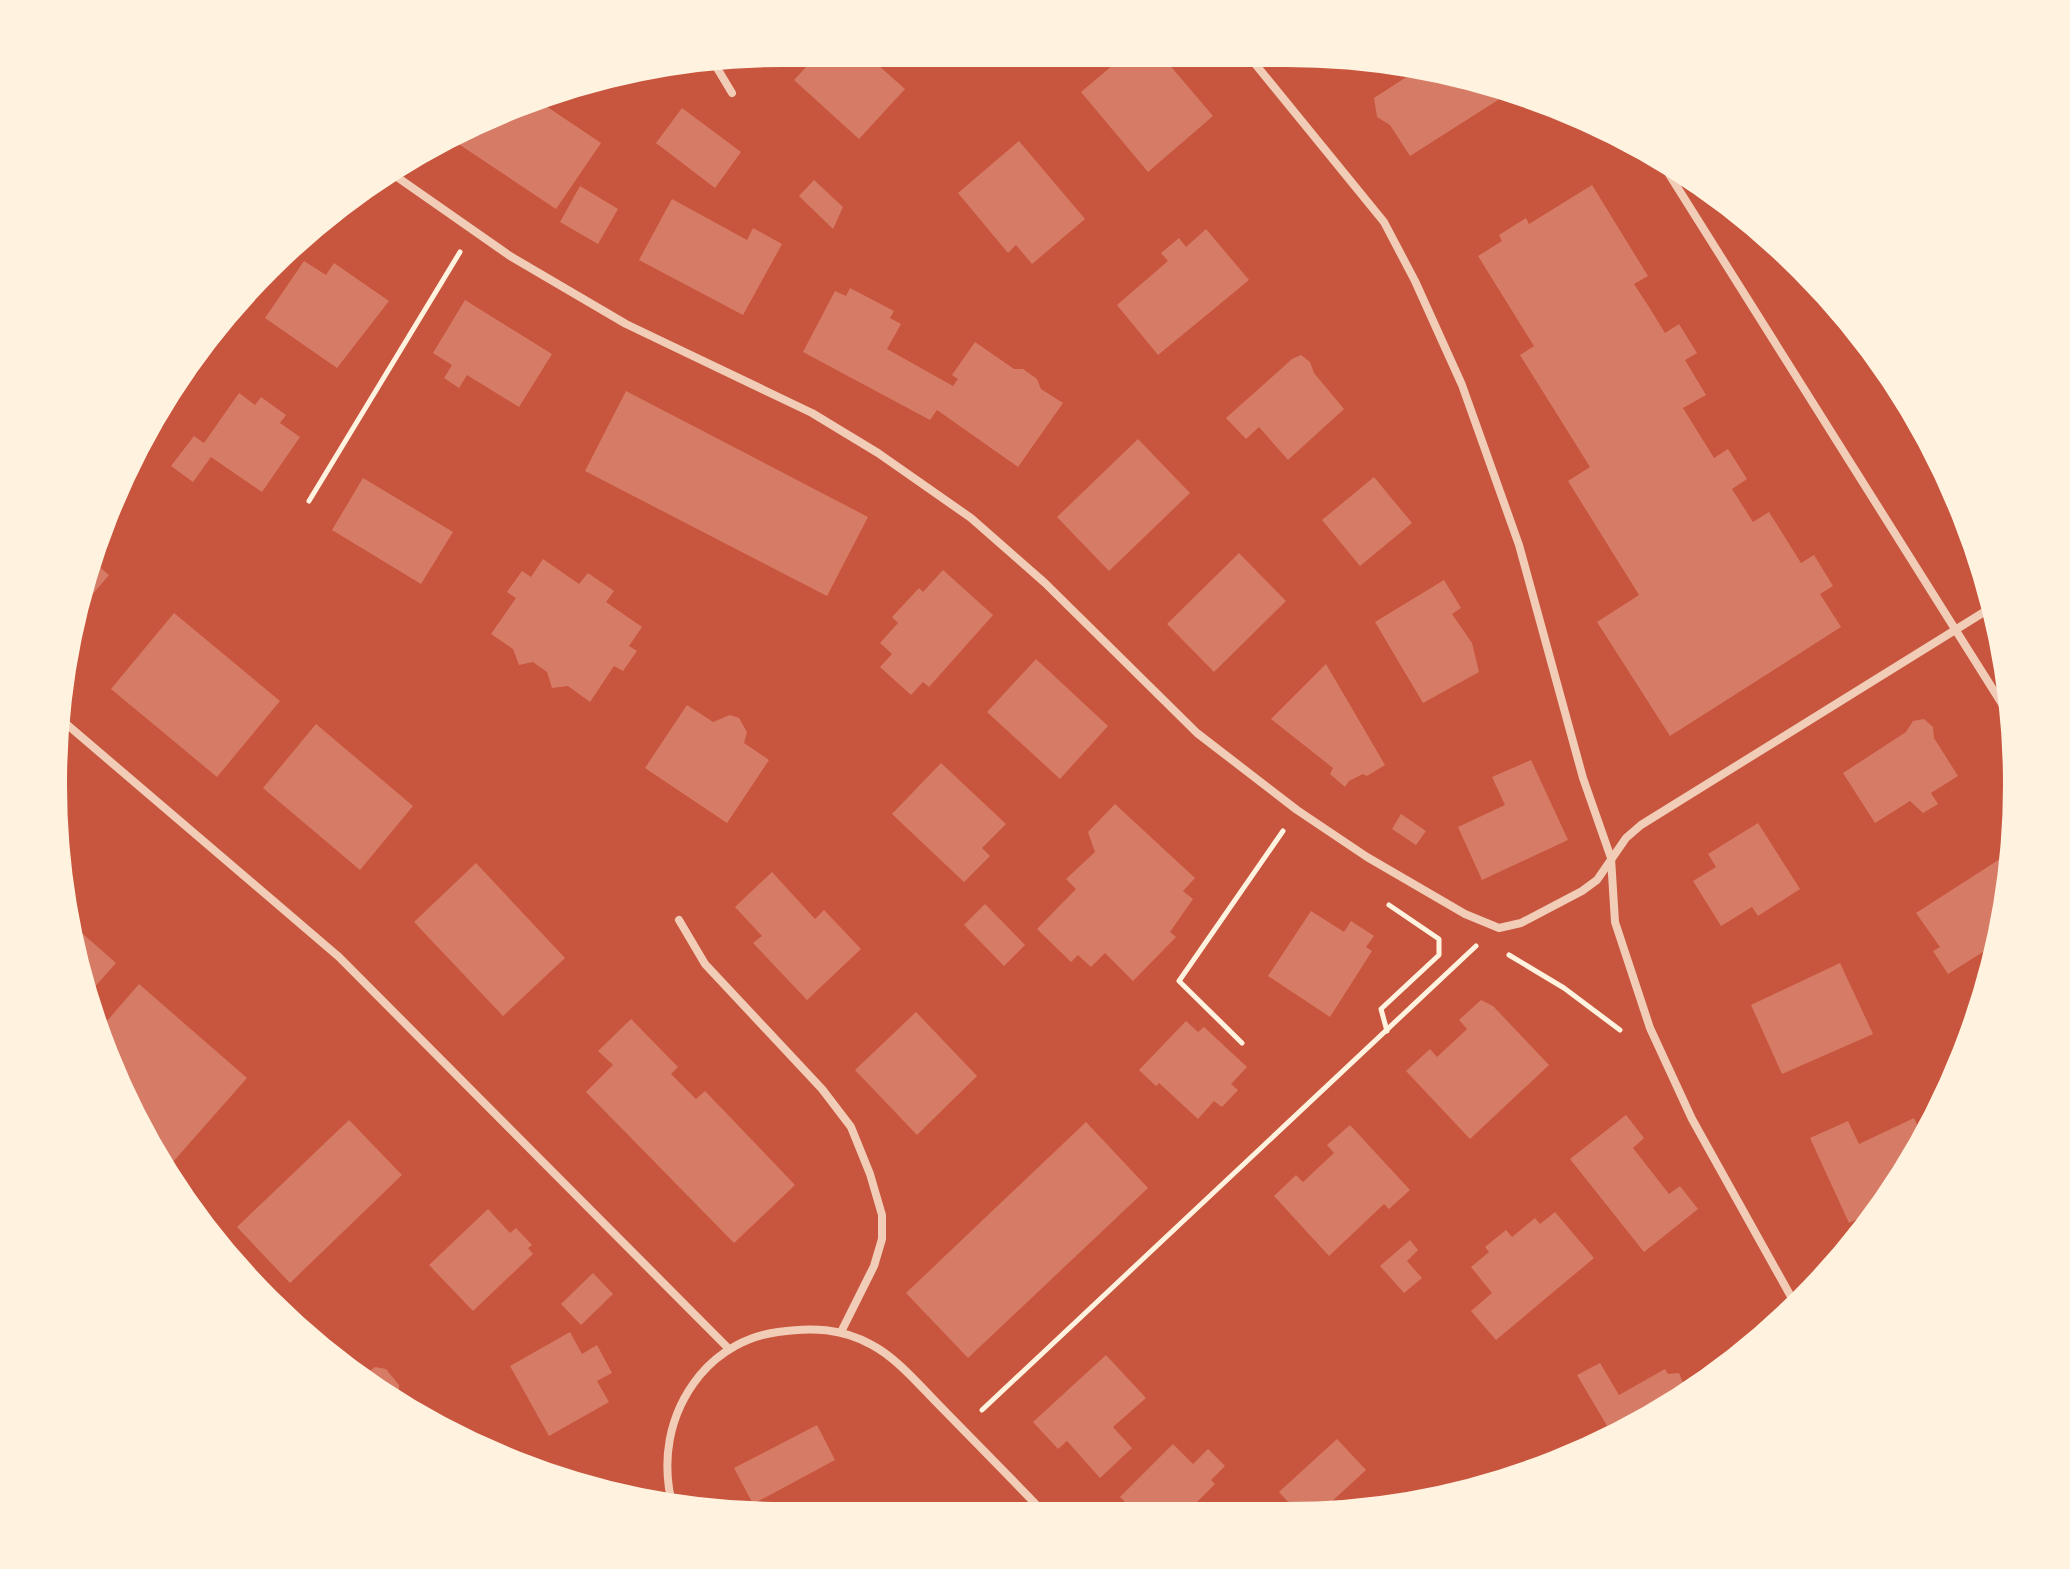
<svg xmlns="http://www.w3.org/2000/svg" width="2070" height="1569" font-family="'Open Sans',sans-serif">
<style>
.building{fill:#d67c66}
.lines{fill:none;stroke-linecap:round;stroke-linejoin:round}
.path{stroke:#fff3e0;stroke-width:5}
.minor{stroke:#f1ccb7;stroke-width:8}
.rim{fill:none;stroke:#fff3e0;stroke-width:10}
</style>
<rect width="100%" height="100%" fill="#c8553d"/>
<g class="building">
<path d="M800 48H859L905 89 859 139 794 80 807 66 794 54Z"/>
<path d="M1132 49H1156L1213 116 1148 172 1081 92Z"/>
<path d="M1425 65 1477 73 1505 86 1509 93 1410 156 1390 125 1377 117 1374 98Z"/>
<path d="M534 98 601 143 556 209 445 135Z"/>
<path d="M682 108 741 152 715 188 656 143Z"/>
<path d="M1019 141 1085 219 1032 264 1016 245 1008 253 958 193Z"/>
<path d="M814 180 843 207 833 229 799 196Z"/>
<path d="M1592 185 1648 276 1634 284 1649 307 1665 333 1679 324 1697 353 1685 360 1706 395 1683 408 1714 458 1728 449 1747 479 1732 489 1753 522 1769 512 1801 563 1814 555 1833 586 1820 594 1841 627 1670 736 1597 622 1639 595 1568 481 1590 467 1520 355 1534 346 1478 256 1502 241 1499 235 1526 218 1529 224Z"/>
<path d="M580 186 618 209 598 244 560 222Z"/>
<path d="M672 199 747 240 753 228 782 244 743 315 639 260Z"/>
<path d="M1206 229 1249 280 1158 355 1117 305 1168 261 1161 253 1179 238 1186 247Z"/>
<path d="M304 261 326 275 334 263 389 301 337 368 265 318Z"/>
<path d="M850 288 894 311 890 318 901 324 887 349 953 386 958 379 952 375 975 342 1014 369H1023L1037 379 1041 389 1063 403 1018 467 937 410 930 420 803 352 835 291 846 296Z"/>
<path d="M1829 291 1864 334 1851 343 1821 297Z"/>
<path d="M465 300 552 354 519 407 467 375 459 388 444 378 452 365 433 353Z"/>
<path d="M1301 355 1310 362 1314 373 1344 409 1288 460 1259 427 1246 439 1226 418 1292 359Z"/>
<path d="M626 391 868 517 827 596 585 471Z"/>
<path d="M239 393 255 405 261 397 286 415 280 423 300 437 262 492 211 457 193 482 171 466 194 436 204 443Z"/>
<path d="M1138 439 1190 493 1109 571 1057 517Z"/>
<path d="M1952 476 1965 501 1953 508 1938 484Z"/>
<path d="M1374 477 1412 523 1360 566 1322 520Z"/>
<path d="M363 478 453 532 421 584 332 530Z"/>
<path d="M1239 553 1286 601 1214 672 1167 624Z"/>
<path d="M90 559 109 575 69 622Z"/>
<path d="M543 559 579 584 588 573 614 591 606 602 642 627 629 646 637 651 623 671 614 666 590 702 568 686 552 688 547 672 533 662 519 665 513 649 491 634 516 598 507 592 522 571 531 577Z"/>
<path d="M943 570 993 615 929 687 923 682 911 695 880 667 892 654 880 643 898 623 892 617 919 588 923 592Z"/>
<path d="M1444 580 1461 608 1452 614 1472 643 1479 672 1423 703 1375 622Z"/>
<path d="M174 613 280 701 217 777 111 689Z"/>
<path d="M1036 659 1108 726 1060 779 987 712Z"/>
<path d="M1326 664 1385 765 1367 776 1363 774 1349 781 1345 787 1330 774 1333 768 1271 719Z"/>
<path d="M687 705 713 722 730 715 739 718 747 732 744 743 769 760 727 823 645 768Z"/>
<path d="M1924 719 1933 727 1934 738 1958 776 1931 793 1938 804 1923 813 1910 801 1875 823 1843 773 1906 732 1913 721Z"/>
<path d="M316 724 413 806 360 870 263 788Z"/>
<path d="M1531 760 1568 840 1482 880 1458 827 1505 805 1492 777Z"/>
<path d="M941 763 1006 824 982 848 990 856 964 882 892 814Z"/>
<path d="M1115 804 1195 878 1183 891 1193 899 1170 932 1176 937 1133 981 1105 953 1091 967 1078 955 1071 962 1037 929 1076 889 1066 879 1095 852 1088 832Z"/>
<path d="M1401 814 1426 831 1416 845 1392 829Z"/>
<path d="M1758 823 1800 889 1758 916 1752 907 1721 926 1693 881 1716 867 1708 854Z"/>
<path d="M2003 857 2014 864 2005 938 1948 974 1933 951 1940 947 1916 913Z"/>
<path d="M476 863 565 958 503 1016 414 922Z"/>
<path d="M772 872 815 919 824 910 861 949 807 1000 753 943 762 936 735 907Z"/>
<path d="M985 904 1025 945 1004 966 964 925Z"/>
<path d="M1311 911 1344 932 1351 921 1374 936 1366 947 1372 951 1330 1017 1268 976Z"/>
<path d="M67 920 116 963 83 1000Z"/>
<path d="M1840 963 1873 1034 1782 1074 1751 1005Z"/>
<path d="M139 984 247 1078 172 1163 146 1140 94 1036Z"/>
<path d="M1481 1000 1493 1006 1549 1065 1470 1139 1406 1071 1430 1049 1437 1057 1467 1029 1459 1020Z"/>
<path d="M916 1012 977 1076 917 1135 855 1070Z"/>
<path d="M631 1019 678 1067 671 1074 696 1099 705 1091 795 1185 734 1243 586 1092 613 1065 598 1051Z"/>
<path d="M1186 1021 1198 1032 1204 1027 1247 1067 1231 1084 1238 1090 1222 1107 1214 1101 1198 1119 1159 1083 1156 1086 1139 1070Z"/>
<path d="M1626 1115 1644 1138 1633 1148 1669 1194 1680 1186 1698 1209 1644 1252 1570 1159Z"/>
<path d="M1914 1118 1925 1142 1898 1193 1889 1204 1849 1223 1810 1138 1848 1121 1859 1144Z"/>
<path d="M349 1120 402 1175 290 1283 237 1227Z"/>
<path d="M1086 1122 1148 1188 968 1358 906 1293Z"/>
<path d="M1350 1125 1410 1190 1389 1209 1384 1204 1329 1256 1274 1196 1296 1175 1303 1182 1334 1153 1327 1145Z"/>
<path d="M488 1209 510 1233 516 1228 532 1245 528 1248 533 1254 473 1311 429 1265Z"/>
<path d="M1555 1212 1594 1258 1496 1340 1471 1311 1492 1293 1471 1267 1489 1252 1485 1247 1506 1230 1512 1237 1535 1218 1540 1224Z"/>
<path d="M1410 1240 1418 1250 1407 1261 1422 1278 1404 1293 1380 1266Z"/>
<path d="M593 1273 613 1294 581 1325 561 1304Z"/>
<path d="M570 1332 582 1354 597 1345 612 1373 597 1381 609 1402 549 1436 510 1366Z"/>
<path d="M1106 1355 1146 1398 1113 1427 1132 1448 1100 1478 1067 1441 1058 1449 1033 1422Z"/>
<path d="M1600 1363 1619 1395 1665 1369 1668 1374 1679 1373 1688 1395 1683 1403 1606 1444 1604 1441 1613 1436 1577 1375Z"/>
<path d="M375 1367 386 1369 399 1385V1398L417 1423 359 1379Z"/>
<path d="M817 1425 835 1460 753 1504 734 1468Z"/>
<path d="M1337 1439 1366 1470 1317 1515H1300L1279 1492Z"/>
<path d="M1173 1444 1193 1464 1208 1449 1225 1466 1211 1480 1215 1484 1184 1515H1138L1120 1497Z"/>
</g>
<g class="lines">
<g class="path">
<path d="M309 501 460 252"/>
<path d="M1509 955 1564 988 1620 1030"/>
<path d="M1387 1031 1381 1009 1439 955V939L1389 905"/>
<path d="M1242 1043 1179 981 1283 831"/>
<path d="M982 1410 1476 946"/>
</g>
<g class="minor">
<path d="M1243 49 1384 222 1415 281 1462 385 1519 545 1583 778 1611 858 1615 922 1650 1028 1692 1119 1799 1311"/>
<path d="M711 58 732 93"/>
<path d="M1657 155 2016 726"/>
<path d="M387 170 510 256 626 324 812 413 878 453 971 518 1045 583 1197 733 1297 810 1367 857 1465 914 1499 928 1521 923 1582 891 1597 880 1626 838 1641 825 1997 604"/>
<path d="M57 716 339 957 729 1349"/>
<path d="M679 920 705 964 822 1089 851 1127 870 1174 882 1215V1239L874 1266 841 1332"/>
<path d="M674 1511C660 1463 668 1414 700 1375 720 1351 748 1336 778 1332 811 1327 842 1328 872 1345 898 1359 919 1385 940 1406 975 1442 1011 1478 1046 1515"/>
</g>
</g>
<path d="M0 0H2070V1569H0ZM784 62H1286A722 722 0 0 1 2008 784V785A722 722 0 0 1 1286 1507H784A722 722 0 0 1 62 785V784A722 722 0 0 1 784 62Z" fill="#fff3e0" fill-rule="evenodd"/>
<path class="rim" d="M784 62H1286A722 722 0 0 1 2008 784V785A722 722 0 0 1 1286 1507H784A722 722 0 0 1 62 785V784A722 722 0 0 1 784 62Z"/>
</svg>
